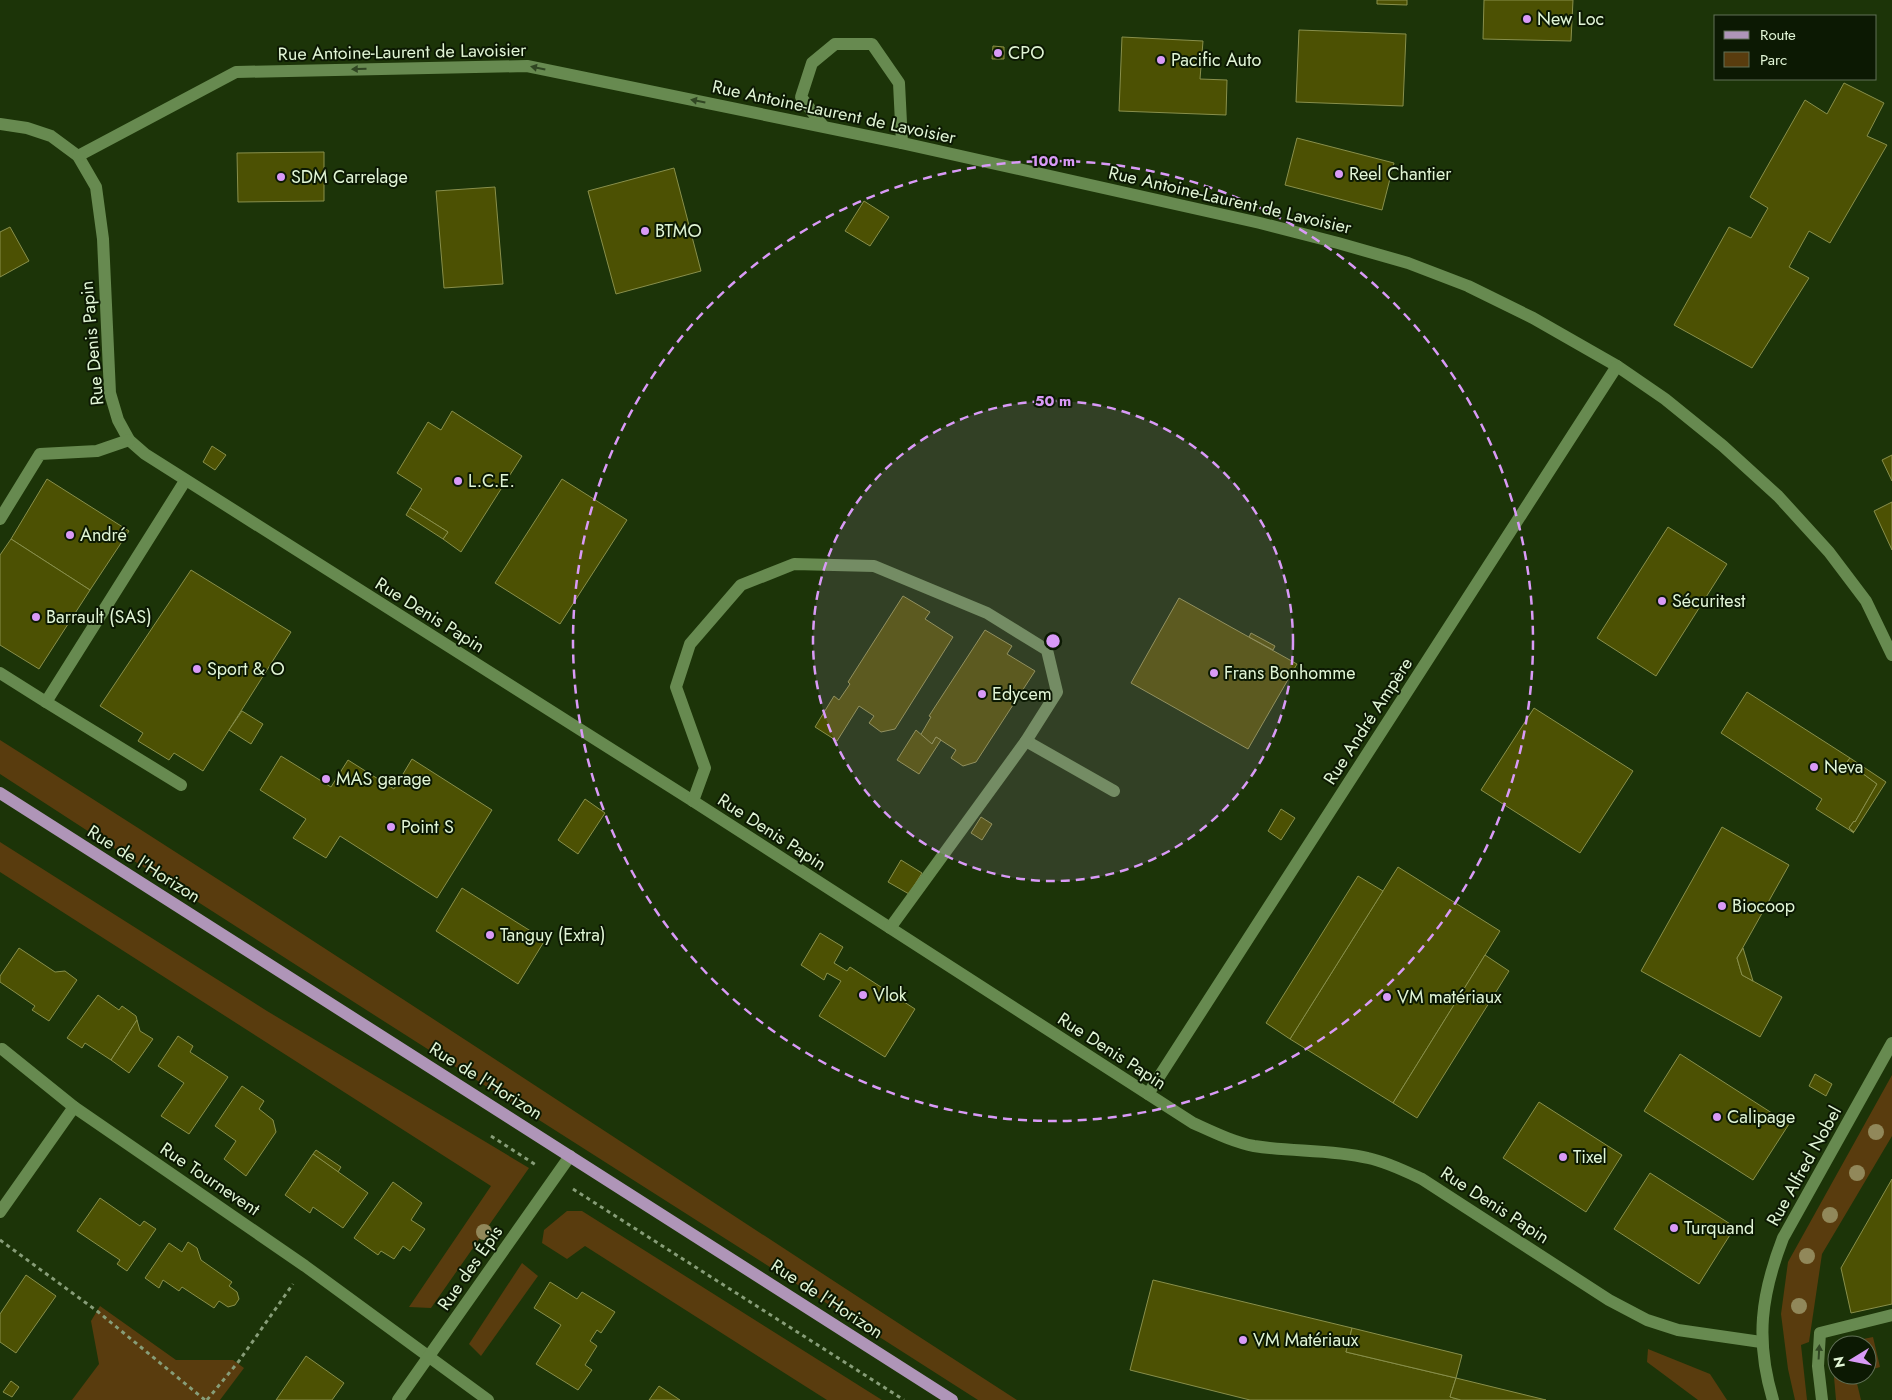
<svg xmlns="http://www.w3.org/2000/svg" width="1892" height="1400" font-family="Jost,sans-serif">
<style>
.green{fill:#593c0e}
.building{fill:#4c5103;stroke:#888f4b}
.lines{fill:none;stroke-linecap:round;stroke-linejoin:round}
.path{stroke:#879d78;stroke-width:3;stroke-dasharray:4 4;stroke-linecap:butt}
.minor{stroke:#678a50;stroke-width:12}
.major{stroke:#af95b8;stroke-width:12}
.tree{fill:#91885a}
.oneway{fill:#304622}
.ring{fill:none;stroke:#d99af7;stroke-width:2.5;stroke-dasharray:9 6}
.poi-dot{fill:#d99af7;stroke:#0c1903;stroke-width:2}
.labels{text-anchor:middle;stroke-width:4;stroke-linejoin:round;paint-order:stroke}
.poi-label{font-size:18px;fill:#e1f5d6;stroke:#0c1903;text-anchor:start}
.street-label{font-size:18px;fill:#e1f5d6;stroke:#0c1903}
.centre{fill:#d99af7;stroke:#0c1903;stroke-width:2.5}
.ring-label{font-size:15px;text-anchor:middle;font-weight:bold;fill:#d99af7;stroke:#0c1903;stroke-width:4;stroke-linejoin:round;paint-order:stroke}
</style>
<rect width="100%" height="100%" fill="#1c3408"/>
<g class="green">
<path d="M0 740C342 956 678 1181 1017 1400H978C652 1191 324 985 0 774Z"/>
<path d="M0 842 267 1011 529 1168 431 1308 409 1307 491 1186 0 872Z"/>
<path d="M1892 1075V1136L1822 1254 1809 1342 1801 1345 1807 1400H1795L1788 1369 1781 1314 1788 1262Z"/>
<path d="M567 1211H582L882 1400H827L585 1246 567 1259 542 1243 544 1230Z"/>
<path d="M522 1263 538 1276 481 1356 469 1344Z"/>
<path d="M100 1306 176 1360H233L244 1368 220 1400H72L99 1364 91 1321Z"/>
<path d="M1873 1337 1880 1367 1867 1371V1345H1844V1343Z"/>
<path d="M1648 1349 1710 1374 1727 1400H1698L1647 1362Z"/>
<path d="M1837 1361V1375H1855L1861 1400H1836L1833 1365Z"/>
</g>
<g class="building">
<path d="M1377 0H1407V5L1377 4Z"/>
<path d="M1484 0H1573L1571 41 1483 39Z"/>
<path d="M1299 30 1406 34 1403 106 1296 102Z"/>
<path d="M1122 37 1203 41 1200 79 1227 80 1226 115 1119 111Z"/>
<path d="M993 46 1004 47V59H992Z"/>
<path d="M1844 83 1884 103 1867 136 1887 145 1830 243 1809 231 1789 267 1809 278 1752 368 1674 325 1729 227 1751 238 1768 208 1750 197 1805 100 1827 114Z"/>
<path d="M1297 138 1394 163 1382 210 1285 185Z"/>
<path d="M324 152V201L238 202 237 153Z"/>
<path d="M674 168 701 271 616 294 588 191Z"/>
<path d="M495 187 503 284 444 288 436 191Z"/>
<path d="M864 201 889 217 870 246 845 231Z"/>
<path d="M10 227 29 261 0 277V232Z"/>
<path d="M452 411 522 456 461 552 443 539 448 532 410 508 422 489 397 473 428 422 441 430Z"/>
<path d="M212 446 226 455 215 470 203 462Z"/>
<path d="M1892 455V481L1882 460Z"/>
<path d="M47 479 129 531 90 590 11 539Z"/>
<path d="M562 479 627 520 560 624 495 583Z"/>
<path d="M1892 502V550L1874 511Z"/>
<path d="M410 508 448 532 443 539 406 515Z"/>
<path d="M1668 527 1727 564 1656 676 1597 638Z"/>
<path d="M11 539 90 590 39 669 0 645V555Z"/>
<path d="M191 570 291 632 203 771 174 753 169 760 138 741 143 733 100 706Z"/>
<path d="M903 596 930 612 925 619 953 637 895 729 881 732 869 723 874 716 859 706 837 741 815 727 834 696 839 700 850 684 848 682Z"/>
<path d="M1179 598 1297 664 1248 749 1131 683Z"/>
<path d="M985 630 1012 646 1007 654 1035 671 976 762 963 766 951 758 956 750 936 737 932 744 920 736 931 717 929 716Z"/>
<path d="M1251 633 1275 646 1273 650 1249 637Z"/>
<path d="M1747 692 1850 758 1847 762 1877 784 1855 822 1854 821 1849 828 1854 833 1816 809 1822 799 1721 733Z"/>
<path d="M1534 708 1633 771 1580 853 1481 790Z"/>
<path d="M242 711 263 724 251 744 229 730Z"/>
<path d="M916 730 932 744 936 737 941 740 919 774 897 760Z"/>
<path d="M281 756 331 787 348 760 394 789 412 759 492 810 437 898 340 836 326 858 293 838 306 819 260 790Z"/>
<path d="M1850 758 1886 782 1854 832 1849 828 1854 821 1855 822 1877 784 1847 762Z"/>
<path d="M585 799 605 813 578 854 558 840Z"/>
<path d="M1281 809 1295 818 1281 840 1268 831Z"/>
<path d="M981 817 992 824 982 840 971 833Z"/>
<path d="M1722 827 1789 865 1737 958 1742 975 1782 997 1760 1037 1641 971Z"/>
<path d="M901 860 922 873 909 894 888 882Z"/>
<path d="M1398 867 1500 931 1393 1103 1290 1039Z"/>
<path d="M1358 876 1383 891 1290 1039 1266 1023Z"/>
<path d="M462 888 545 940 518 984 436 931Z"/>
<path d="M820 933 843 947 834 963 847 971 850 967 915 1009 885 1057 819 1016 841 981 827 973 824 980 801 965Z"/>
<path d="M19 948 55 972 65 971 77 980 49 1021 32 1010 35 1006 0 982V976Z"/>
<path d="M1743 948 1753 981 1742 975 1737 958Z"/>
<path d="M1485 955 1509 971 1417 1118 1393 1103Z"/>
<path d="M98 995 119 1010 122 1006 136 1016 137 1020 111 1060 85 1043 82 1048 67 1038Z"/>
<path d="M137 1020 140 1031 153 1039 129 1073 111 1060Z"/>
<path d="M178 1036 193 1046 190 1052 228 1077 189 1134 161 1116 184 1083 158 1066Z"/>
<path d="M1680 1054 1789 1124 1753 1180 1644 1111Z"/>
<path d="M1815 1074 1832 1084 1826 1096 1809 1086Z"/>
<path d="M242 1086 264 1101 259 1109 273 1120 276 1132 246 1176 224 1159 236 1141 215 1126Z"/>
<path d="M1539 1102 1622 1155 1586 1212 1503 1158Z"/>
<path d="M316 1150 341 1167 338 1172 313 1154Z"/>
<path d="M313 1154 368 1193 343 1228 313 1207 310 1213 285 1195Z"/>
<path d="M1650 1173 1735 1227 1699 1284 1614 1229Z"/>
<path d="M1892 1179V1304L1851 1313 1841 1268Z"/>
<path d="M393 1182 422 1203 411 1220 425 1229 410 1251 403 1246 394 1259 381 1251 378 1255 354 1238Z"/>
<path d="M100 1198 140 1226 144 1221 156 1229 127 1271 117 1264 120 1260 77 1231Z"/>
<path d="M188 1242 197 1248 201 1260 232 1282 229 1286 237 1292 239 1299 235 1305 228 1307 219 1301 214 1308 182 1287 179 1291 163 1280 159 1288 145 1278 169 1243 182 1252Z"/>
<path d="M26 1275 56 1296 16 1353 0 1342V1314Z"/>
<path d="M1153 1280 1352 1328 1346 1352 1456 1378 1450 1397 1461 1400H1250L1130 1370Z"/>
<path d="M550 1282 577 1299 582 1292 615 1312 601 1333 597 1330 590 1341 597 1346 585 1365 592 1370 578 1390 536 1364 561 1325 534 1308Z"/>
<path d="M1352 1328 1462 1355 1456 1378 1346 1352Z"/>
<path d="M306 1356 344 1383 332 1400H276Z"/>
<path d="M1456 1378 1546 1400H1461L1450 1397Z"/>
<path d="M11 1381 19 1387 12 1397 3 1392Z"/>
<path d="M659 1386 680 1400H649Z"/>
</g>
<g class="lines">
<g class="path">
<path d="M491 1136 536 1165"/>
<path d="M573 1189 904 1400"/>
<path d="M0 1240 97 1311 205 1400"/>
<path d="M207 1400 239 1361 293 1284"/>
</g>
<g class="minor">
<path d="M0 124 27 128 51 136 78 156 96 187 103 239 110 393 118 420 129 440 145 454 693 801 1193 1123C1213 1132 1233 1142 1254 1146 1292 1152 1331 1149 1368 1158 1387 1162 1405 1171 1422 1179L1609 1300 1647 1320 1678 1330 1761 1342"/>
<path d="M823 126 801 97 812 63 835 44H872L899 83 902 143"/>
<path d="M78 156 236 72 527 66 902 143 1260 223 1338 243 1408 263 1468 286 1533 318 1617 366 1665 399 1723 446 1778 496 1829 552 1866 601 1892 655"/>
<path d="M0 519 40 454 97 451 129 440"/>
<path d="M0 673 46 702"/>
<path d="M1026 741 1114 791"/>
<path d="M181 785 46 702 185 481"/>
<path d="M693 801 705 768 676 687 690 644 741 585 794 564 874 566 987 613 1047 650 1057 692 1026 741 890 928"/>
<path d="M2 1049 74 1107"/>
<path d="M1148 1094 1617 366"/>
<path d="M0 1212 74 1107 305 1266 488 1400"/>
<path d="M398 1400 570 1156"/>
<path d="M1773 1400C1755 1340 1761 1295 1783 1238L1892 1043"/>
<path d="M1822 1400 1818 1366 1820 1333 1892 1315"/>
</g>
<path class="major" d="M0 793 952 1400"/>
</g>
<g class="tree">
<circle cx="1876" cy="1132" r="8"/>
<circle cx="1857" cy="1173" r="8"/>
<circle cx="1830" cy="1215" r="8"/>
<circle cx="484" cy="1232" r="8"/>
<circle cx="1807" cy="1256" r="8"/>
<circle cx="1799" cy="1306" r="8"/>
</g>
<defs><path id="oneway-solid" d="M-6-.8H1V-3.2L6.5 0L1 3.2V.8H-6Z" transform="scale(1.25)"/></defs>
<g class="oneway">
<use href="#oneway-solid" transform="translate(538 68) rotate(-168)"/>
<use href="#oneway-solid" transform="translate(359 69) rotate(179)"/>
<use href="#oneway-solid" transform="translate(698 101) rotate(-169)"/>
<use href="#oneway-solid" transform="translate(1819 1352) rotate(-87)"/>
</g>
<circle cx="1053" cy="641" r="240" fill="#d99af7" fill-opacity=".12"/>
<g class="ring">
<circle cx="1053" cy="641" r="240"/>
<circle cx="1053" cy="641" r="480"/>
</g>
<g class="poi-dot">
<circle cx="1527" cy="19" r="5"/>
<circle cx="998" cy="53" r="5"/>
<circle cx="1161" cy="60" r="5"/>
<circle cx="1339" cy="174" r="5"/>
<circle cx="281" cy="177" r="5"/>
<circle cx="645" cy="231" r="5"/>
<circle cx="458" cy="481" r="5"/>
<circle cx="70" cy="535" r="5"/>
<circle cx="1662" cy="601" r="5"/>
<circle cx="36" cy="617" r="5"/>
<circle cx="197" cy="669" r="5"/>
<circle cx="1214" cy="673" r="5"/>
<circle cx="982" cy="694" r="5"/>
<circle cx="1814" cy="767" r="5"/>
<circle cx="326" cy="779" r="5"/>
<circle cx="391" cy="827" r="5"/>
<circle cx="1722" cy="906" r="5"/>
<circle cx="490" cy="935" r="5"/>
<circle cx="863" cy="995" r="5"/>
<circle cx="1387" cy="997" r="5"/>
<circle cx="1717" cy="1117" r="5"/>
<circle cx="1563" cy="1157" r="5"/>
<circle cx="1674" cy="1228" r="5"/>
<circle cx="1243" cy="1340" r="5"/>
</g>
<g class="labels">
<g class="poi-label">
<text x="1537" y="25">New Loc</text>
<text x="1008" y="59">CPO</text>
<text x="1171" y="66">Pacific Auto</text>
<text x="1349" y="180">Reel Chantier</text>
<text x="291" y="183">SDM Carrelage</text>
<text x="655" y="237">BTMO</text>
<text x="468" y="487">L.C.E.</text>
<text x="80" y="541">André</text>
<text x="1672" y="607">Sécuritest</text>
<text x="46" y="623">Barrault (SAS)</text>
<text x="207" y="675">Sport &amp; O</text>
<text x="1224" y="679">Frans Bonhomme</text>
<text x="992" y="700">Edycem</text>
<text x="1824" y="773">Neva</text>
<text x="336" y="785">MAS garage</text>
<text x="401" y="833">Point S</text>
<text x="1732" y="912">Biocoop</text>
<text x="500" y="941">Tanguy (Extra)</text>
<text x="873" y="1001">Vlok</text>
<text x="1397" y="1003">VM matériaux</text>
<text x="1727" y="1123">Calipage</text>
<text x="1573" y="1163">Tixel</text>
<text x="1684" y="1234">Turquand</text>
<text x="1253" y="1346">VM Matériaux</text>
</g>
<g class="street-label">
<text transform="translate(402 52) rotate(-1)" y="6">Rue Antoine-Laurent de Lavoisier</text>
<text transform="translate(834 112) rotate(12)" y="6">Rue Antoine-Laurent de Lavoisier</text>
<text transform="translate(1230 200) rotate(13)" y="6">Rue Antoine-Laurent de Lavoisier</text>
<text transform="translate(92 343) rotate(-95)" y="6">Rue Denis Papin</text>
<text transform="translate(430 615) rotate(32)" y="6">Rue Denis Papin</text>
<text transform="translate(1368 721) rotate(-57)" y="6">Rue André Ampère</text>
<text transform="translate(772 832) rotate(33)" y="6">Rue Denis Papin</text>
<text transform="translate(144 864) rotate(32)" y="6">Rue de l'Horizon</text>
<text transform="translate(1112 1051) rotate(33)" y="6">Rue Denis Papin</text>
<text transform="translate(486 1081) rotate(32)" y="6">Rue de l'Horizon</text>
<text transform="translate(1804 1166) rotate(-61)" y="6">Rue Alfred Nobel</text>
<text transform="translate(210 1179) rotate(34)" y="6">Rue Tournevent</text>
<text transform="translate(1495 1205) rotate(33)" y="6">Rue Denis Papin</text>
<text transform="translate(470 1268) rotate(-55)" y="6">Rue des Épis</text>
<text transform="translate(827 1299) rotate(33)" y="6">Rue de l'Horizon</text>
</g>
</g>
<circle cx="1053" cy="641" r="8" class="centre"/>
<g class="ring-label">
<text x="1053" y="166">100 m</text>
<text x="1053" y="406">50 m</text>
</g>
<rect x="1714" y="15" width="162" height="65" fill="#0c1903" stroke="#617157"/>
<rect x="1724" y="31" width="25" height="8" fill="#af95b8" stroke="#617157"/>
<text x="1760" y="40" font-size="15" fill="#e1f5d6">Route</text>
<rect x="1724" y="52" width="25" height="15" fill="#593c0e" stroke="#617157"/>
<text x="1760" y="65" font-size="15" fill="#e1f5d6">Parc</text>
<g transform="translate(1852 1360) rotate(260)"><circle r="24" fill="#0c1903" stroke="#617157"/>
<path d="M0-4L9 19L0 12L-9 19Z" fill="#d99af7"/>
<text y="-8" font-size="14" font-weight="bold" text-anchor="middle" fill="#e1f5d6">N</text>
</g>
</svg>
